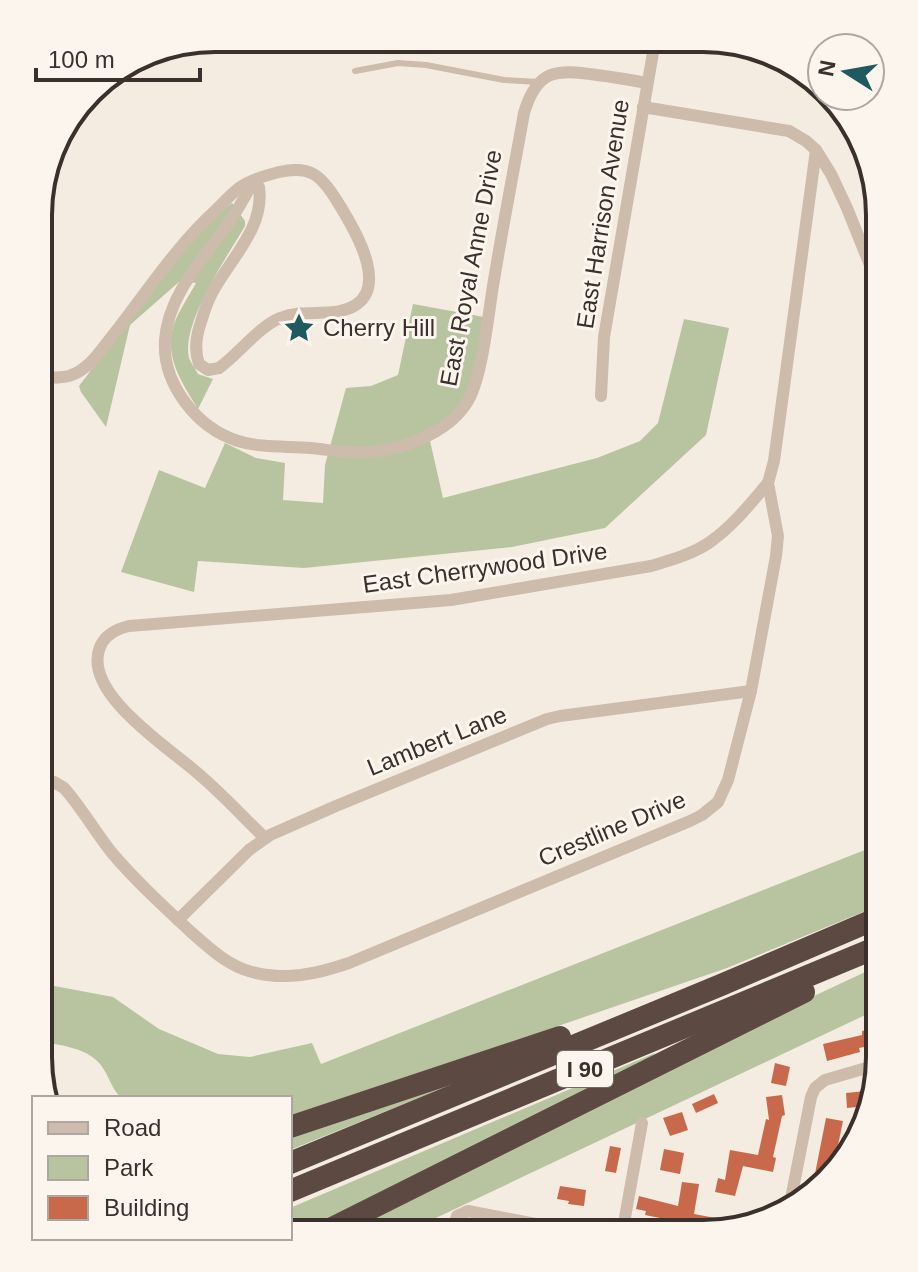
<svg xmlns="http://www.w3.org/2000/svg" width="918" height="1272" font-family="Helvetica,sans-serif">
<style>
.green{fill:#b8c4a0}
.building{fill:#c8694b}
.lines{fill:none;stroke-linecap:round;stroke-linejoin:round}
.service{stroke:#cdbbac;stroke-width:6}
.minor{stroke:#cdbbac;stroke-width:12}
.motorway{stroke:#5c4a42;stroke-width:22}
.labels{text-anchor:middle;stroke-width:6;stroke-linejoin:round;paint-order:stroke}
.shield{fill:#fbf5ee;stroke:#756b66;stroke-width:2}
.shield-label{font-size:22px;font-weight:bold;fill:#3b302b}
.street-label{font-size:24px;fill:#3b302b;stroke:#fbf5ee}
.poi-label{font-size:24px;fill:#3b302b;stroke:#fbf5ee;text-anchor:start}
.rim{fill:none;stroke:#3b302b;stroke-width:4}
</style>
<rect width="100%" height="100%" fill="#f4ebe1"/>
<g class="green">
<path d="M232 203 245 221V226C227 257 181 323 189 358 191 363 196 370 198 374L213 379 198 409C182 383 163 355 174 324 179 310 189 296 196 283L180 281 130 325 106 427 81 392 79 386 200 228Z"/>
<path d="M413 304 484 317C476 365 477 407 428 432L443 498 597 458 640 441 658 423 684 319 729 328 706 435 605 528 512 547 304 568 198 561 194 592 121 572 159 470 205 488 225 443 256 458 285 463 283 500 323 503 325 465 346 388 371 386 398 375Z"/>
<path d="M880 844V905L727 968 290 1118V1098H121C111 1088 109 1075 100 1064 86 1047 58 1045 38 1041V1017L43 1018 49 985 113 997 159 1029 218 1054 250 1057 312 1043 321 1064Z"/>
<path d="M880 965V1008L404 1233H335L729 1036Z"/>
<path d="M655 1053 648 1061 307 1233H290V1208Z"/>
<path d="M455 1080 446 1087 290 1150V1134Z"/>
</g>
<g class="building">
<path d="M880 1027V1044L859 1048 860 1052 827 1061 823 1044 862 1035V1031Z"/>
<path d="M775 1063 790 1067 786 1086 771 1083Z"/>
<path d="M865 1091 866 1097 870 1096 867 1106 847 1108 846 1093Z"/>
<path d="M714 1094 718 1103 696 1113 692 1104Z"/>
<path d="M782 1095 785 1115 782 1116 773 1157 776 1158 773 1172 743 1166 735 1196 715 1192 718 1178 725 1180 730 1150 758 1155 766 1119 769 1120 766 1097Z"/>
<path d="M682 1112 688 1130 670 1136 663 1118Z"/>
<path d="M826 1118 843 1121 833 1170 812 1189Z"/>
<path d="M610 1146 621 1148 616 1173 605 1171Z"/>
<path d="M664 1149 684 1153 680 1174 660 1170Z"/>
<path d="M682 1182 699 1184 694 1214 747 1224 707 1233 669 1226 670 1220 645 1215 646 1211 636 1209 639 1196 678 1206Z"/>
<path d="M560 1186 586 1190 584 1206 568 1204 569 1201 557 1199Z"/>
</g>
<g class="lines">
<path class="service" d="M355 71 398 63 426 65 504 80 539 82"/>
<g class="minor">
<path d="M643 107 789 131 806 141 816 150 831 174 847 208 880 290"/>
<path d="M253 182C245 197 237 211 228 224 203 259 168 295 165 340 162 384 197 428 238 441 261 448 287 446 311 448 330 450 351 454 371 452 404 449 447 433 466 404 483 379 488 313 494 280 503 225 514 169 524 113 537 69 556 69 597 75 614 77 631 80 647 83"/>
<path d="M39 378C49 378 61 378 69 376 89 370 101 350 113 335 147 292 176 246 217 209 224 202 231 194 239 188 249 181 267 175 279 172 310 165 321 175 337 201 356 231 397 299 340 311 319 315 300 310 280 318 257 328 240 353 219 368L208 370 199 364C194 350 196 336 201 322 204 312 207 302 212 293 230 259 265 228 259 187L253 182"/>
<path d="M601 396 604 337 655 41"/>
<path d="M39 778 54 782 64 788C82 808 95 832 112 853 136 881 163 906 191 932 209 948 228 966 252 972 285 981 317 974 349 963L690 821 702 815 718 802 728 780 751 691 776 556 778 536 768 483 774 461 816 150"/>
<path d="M265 838C244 818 224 796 202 777 173 750 81 694 100 647 105 635 116 629 129 626L451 600 651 566C671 560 693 554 710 542 733 526 750 504 768 483"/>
<path d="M178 920 249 850 270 835 336 806 547 719 560 716 751 691"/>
<path d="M789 1209 811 1097 815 1088 825 1080 880 1064"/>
<path d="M452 1233 457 1216 468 1211 587 1234"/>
<path d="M622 1234 642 1123"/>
</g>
<g class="motorway">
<path d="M290 1127 560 1037"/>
<path d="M290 1163 721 985 880 917"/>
<path d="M290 1191 880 946"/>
<path d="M322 1233 804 992"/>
</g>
</g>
<defs>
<g id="sight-bare" transform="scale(2.4)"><path d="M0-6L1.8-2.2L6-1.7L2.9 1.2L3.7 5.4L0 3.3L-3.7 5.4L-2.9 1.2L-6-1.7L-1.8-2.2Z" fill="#1f5a5e" stroke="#fbf5ee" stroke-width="2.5" paint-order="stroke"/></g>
</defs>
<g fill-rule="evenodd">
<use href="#sight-bare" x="299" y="328"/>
</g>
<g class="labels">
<rect class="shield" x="557" y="1051" width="56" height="36" rx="6"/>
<g class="shield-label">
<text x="585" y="1077">I 90</text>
</g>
<g class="street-label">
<text transform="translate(603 214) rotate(-81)" y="8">East Harrison Avenue</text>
<text transform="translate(471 268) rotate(-79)" y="8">East Royal Anne Drive</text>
<text transform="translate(485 568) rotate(-8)" y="8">East Cherrywood Drive</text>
<text transform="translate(437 741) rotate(-22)" y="8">Lambert Lane</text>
<text transform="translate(612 829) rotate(-23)" y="8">Crestline Drive</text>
</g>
<g class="poi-label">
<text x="323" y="336">Cherry Hill</text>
</g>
</g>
<path d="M0 0H918V1272H0ZM215 52H703A163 163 0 0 1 866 215V1057A163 163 0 0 1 703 1220H215A163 163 0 0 1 52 1057V215A163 163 0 0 1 215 52Z" fill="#fbf5ee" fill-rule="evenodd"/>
<path class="rim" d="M215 52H703A163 163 0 0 1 866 215V1057A163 163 0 0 1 703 1220H215A163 163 0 0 1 52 1057V215A163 163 0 0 1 215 52Z"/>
<rect x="32" y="1096" width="260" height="144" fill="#fbf5ee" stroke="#aea6a0" stroke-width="2"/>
<rect x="48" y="1122" width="40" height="12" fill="#cdbbac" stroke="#aea6a0" stroke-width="2"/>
<text x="104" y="1136" font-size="24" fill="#3b302b">Road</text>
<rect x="48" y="1156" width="40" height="24" fill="#b8c4a0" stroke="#aea6a0" stroke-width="2"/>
<text x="104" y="1176" font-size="24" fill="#3b302b">Park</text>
<rect x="48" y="1196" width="40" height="24" fill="#c8694b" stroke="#aea6a0" stroke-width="2"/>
<text x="104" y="1216" font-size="24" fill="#3b302b">Building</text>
<g transform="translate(846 72) rotate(281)"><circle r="38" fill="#fbf5ee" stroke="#aea6a0" stroke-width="2"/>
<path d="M0-6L14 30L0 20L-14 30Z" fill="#1f5a5e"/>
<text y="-12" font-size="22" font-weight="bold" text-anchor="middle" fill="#3b302b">N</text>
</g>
<path d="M36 68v12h164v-12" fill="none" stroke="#3b302b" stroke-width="4"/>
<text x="48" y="68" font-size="24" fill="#3b302b" stroke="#fbf5ee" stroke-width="6" paint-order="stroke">100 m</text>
</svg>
